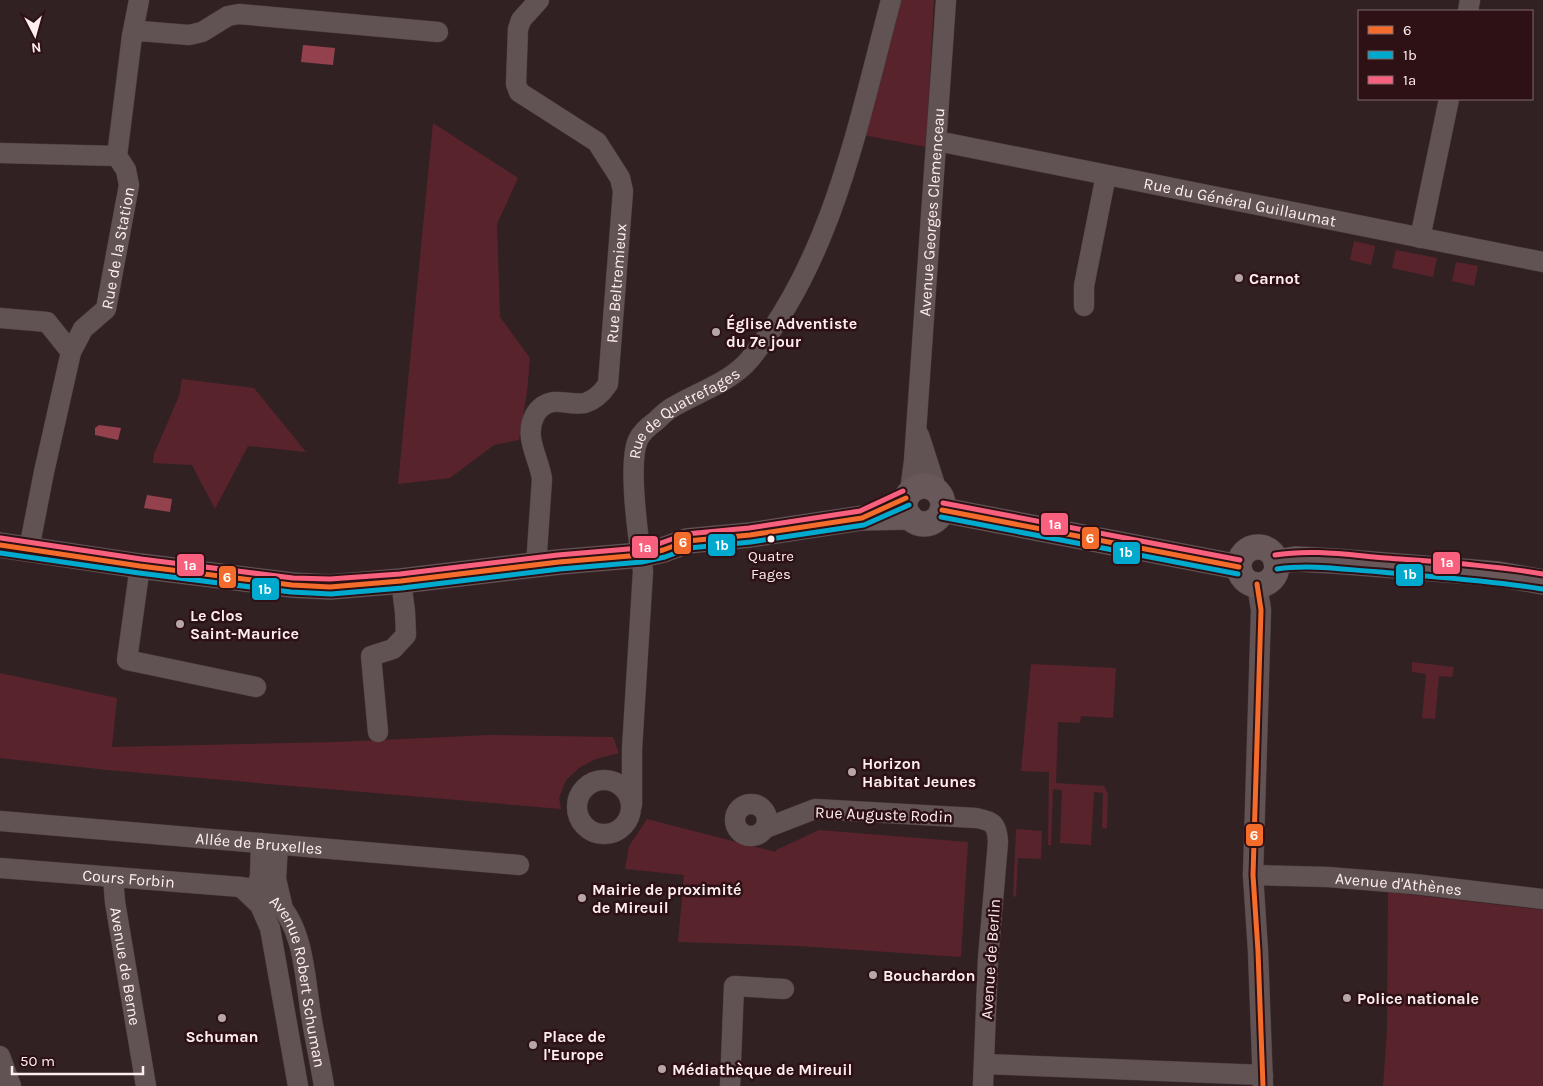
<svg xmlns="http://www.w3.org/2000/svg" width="1543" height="1086" font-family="Karla,sans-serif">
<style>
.green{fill:#59232c}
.water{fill:#94414e}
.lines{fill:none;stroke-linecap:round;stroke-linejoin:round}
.minor-casing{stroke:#4a3c3e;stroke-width:21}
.major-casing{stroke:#4a3c3e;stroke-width:26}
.minor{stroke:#615354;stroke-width:20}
.major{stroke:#68585a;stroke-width:25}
.bus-1-casing{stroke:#2d1115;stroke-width:9}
.bus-2-casing{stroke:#2d1115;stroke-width:9}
.bus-3-casing{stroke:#2d1115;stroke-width:9}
.bus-1{stroke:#f36c2b;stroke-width:5}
.bus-2{stroke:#00a9ce;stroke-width:5}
.bus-3{stroke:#f8607d;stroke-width:5}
.poi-dot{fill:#b7a6a8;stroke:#2d1115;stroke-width:2}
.bus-dot{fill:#ffeeef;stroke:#2d1115;stroke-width:2}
.labels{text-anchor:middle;stroke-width:5;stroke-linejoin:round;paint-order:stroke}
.bus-label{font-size:15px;fill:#ffeeef;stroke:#2d1115}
.street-label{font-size:16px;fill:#ffeeef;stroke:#2d1115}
.poi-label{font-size:16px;font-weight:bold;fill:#ffeeef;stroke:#2d1115;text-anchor:start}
.line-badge{stroke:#2d1115;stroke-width:2}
.badge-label{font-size:14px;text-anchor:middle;font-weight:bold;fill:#fff}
</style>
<rect width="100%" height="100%" fill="#312123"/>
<g class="green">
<path d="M901 0H934L926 147 863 135Z"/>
<path d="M433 123 518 178 497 224 500 317 530 358 527 392 519 440 494 445 450 478 398 484Z"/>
<path d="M1354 241 1375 246 1371 265 1350 260Z"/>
<path d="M1396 250 1437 258 1433 277 1392 268Z"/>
<path d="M1456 262 1478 266 1474 286 1452 281Z"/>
<path d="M182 379 254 388 306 452 248 446 215 509 192 465 153 463 154 454 179 396Z"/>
<path d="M1412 662 1454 667 1452 677 1439 676 1435 719 1422 718 1426 674 1412 672Z"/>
<path d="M1031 664 1116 668 1113 718 1081 716 1080 723 1058 722 1056 783 1104 786 1108 794 1107 828 1105 829 1102 827 1103 793 1094 792 1091 845 1060 843 1062 790 1053 789 1051 845H1048L1049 772 1021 771Z"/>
<path d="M0 673 117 698 112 747 337 742 490 735 613 737 619 753 596 759 579 768 566 780 559 798 561 809 107 770 0 758Z"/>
<path d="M647 819 776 852V850L819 830 968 842 961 957 799 946 678 942 684 875 625 869 629 846Z"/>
<path d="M1016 829 1042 831 1041 859 1018 858 1016 897 1013 896Z"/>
<path d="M1388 892 1543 910V1086H1383L1387 1030Z"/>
</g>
<g class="water">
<path d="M303 45 335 48 333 65 301 62Z"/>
<path d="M99 425 121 428 118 440 95 435V428Z"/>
<path d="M147 495 172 499 170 512 144 508Z"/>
</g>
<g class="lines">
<g class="minor-casing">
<g id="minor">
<path d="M1468 11 1470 0"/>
<path d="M132 36 139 0"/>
<path id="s1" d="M937 141 1543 262"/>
<path d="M0 153 117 156"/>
<path d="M1420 238 1449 99"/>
<path d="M1084 306V286L1106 175"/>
<path d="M0 318 47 322 71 352"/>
<path d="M919 435 937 491"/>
<path id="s2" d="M910 491 914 461 946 0"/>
<path id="s3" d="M29 549 44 472 71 352 83 329 106 309 129 185 126 170 117 156 132 36 140 31 189 35 202 32 228 16 239 14 438 32"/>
<path d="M140 566 127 660 256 687"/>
<path id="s4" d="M536 566 542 479C540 465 533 452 531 438 529 422 536 405 553 402 563 401 575 405 585 403 595 400 602 393 608 384L623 191 620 178 597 142 519 92 516 84 518 29 521 20 539 0"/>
<path d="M1257 584 1261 610 1253 875 1258 951 1263 1086"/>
<path d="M378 732 371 656 393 649 406 635 405 612 401 581"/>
<circle cx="604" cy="807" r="27"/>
<circle cx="751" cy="820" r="16"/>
<path id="s5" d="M632 805V749L643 571C639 542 627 465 638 440 641 433 649 426 656 421 661 416 667 410 673 407 698 392 731 382 750 359 833 258 858 123 891 0"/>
<path id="s6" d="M0 821 519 865"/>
<path d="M766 828 815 809 976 818C993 821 997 824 998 842L988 959 983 1086"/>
<path d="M278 845 276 879 283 909"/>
<path id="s7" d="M0 868 241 887C255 889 268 893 278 903 304 930 305 979 311 1015 315 1039 320 1062 324 1086"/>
<path id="s8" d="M1253 875 1328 877 1414 884 1543 899"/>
<path id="s9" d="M113 877 115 902 146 1086"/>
<path d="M242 888 260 905 270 928 298 1086"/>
<path d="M256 890 260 876 261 843"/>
<path d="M0 1056 11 1086"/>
<path d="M984 1064 1263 1075"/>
<path d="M730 1086 734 986 784 989"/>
</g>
</g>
<g class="major-casing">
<g id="major">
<circle cx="924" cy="505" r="19"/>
<path d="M942 510 1239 567"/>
<path d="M0 545 140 566 292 585 330 587 401 581 559 562 641 555 663 550 687 541 750 535 862 518 910 517"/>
<circle cx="1258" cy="566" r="19"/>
<path d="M1276 562 1295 559 1334 561 1498 574 1543 582"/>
</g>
</g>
<use href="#minor" class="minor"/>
<use href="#major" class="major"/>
<g class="bus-1-casing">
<g id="bus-1">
<path d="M942 510 1239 567"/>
<path d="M0 545 140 566 292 585 330 587 401 581 559 562 641 555 663 550 687 541 750 535 862 518 906 498"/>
<path d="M1257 584 1261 610 1253 875 1258 951 1263 1086"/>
</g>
</g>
<g class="bus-2-casing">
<g id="bus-2">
<path d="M941 517 1238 574"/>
<path d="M0 553 139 573 291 592 331 594 402 588 560 569 642 562 665 557 689 548 751 542 864 525 909 505"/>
<path d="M1277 569C1311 564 1347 570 1381 572 1435 577 1488 580 1542 589"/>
</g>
</g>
<g class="bus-3-casing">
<g id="bus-3">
<path d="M943 503 1240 560"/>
<path d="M1 538 141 559 293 578 330 579 400 574 558 555 640 548 661 543 686 534 749 528 860 511 903 491"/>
<path d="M1275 555C1311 549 1349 555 1386 558 1439 562 1491 565 1543 574"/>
</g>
</g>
<use href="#bus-1" class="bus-1"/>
<use href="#bus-2" class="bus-2"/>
<use href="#bus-3" class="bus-3"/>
</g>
<g class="poi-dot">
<circle cx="1239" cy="278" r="5"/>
<circle cx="716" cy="332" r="5"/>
<circle cx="180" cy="624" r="5"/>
<circle cx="852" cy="772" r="5"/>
<circle cx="582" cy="898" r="5"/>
<circle cx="873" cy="975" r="5"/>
<circle cx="1347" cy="998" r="5"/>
<circle cx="222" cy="1018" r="5"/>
<circle cx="533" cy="1045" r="5"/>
<circle cx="662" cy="1069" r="5"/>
</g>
<circle class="bus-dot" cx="771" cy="539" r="4.5"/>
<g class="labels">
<g class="bus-label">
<text x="771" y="561">Quatre<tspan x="771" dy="18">Fages</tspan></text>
</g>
<g class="street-label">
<text dy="6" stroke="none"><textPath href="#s1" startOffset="309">Rue du Général Guillaumat</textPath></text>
<text dy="6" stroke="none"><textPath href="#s2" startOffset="280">Avenue Georges Clemenceau</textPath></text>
<text dy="6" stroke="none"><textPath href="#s3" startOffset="320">Rue de la Station</textPath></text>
<text dy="6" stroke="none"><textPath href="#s4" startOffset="340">Rue Beltremieux</textPath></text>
<text dy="6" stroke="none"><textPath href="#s5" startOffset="418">Rue de Quatrefages</textPath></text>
<text transform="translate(884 814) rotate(2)" y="6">Rue Auguste Rodin</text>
<text dy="6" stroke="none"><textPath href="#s6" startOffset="260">Allée de Bruxelles</textPath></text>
<text dy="6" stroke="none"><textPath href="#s7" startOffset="129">Cours Forbin</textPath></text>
<text dy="6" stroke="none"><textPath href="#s8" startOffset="146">Avenue d'Athènes</textPath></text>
<text transform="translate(990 959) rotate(-86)" y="6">Avenue de Berlin</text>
<text dy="6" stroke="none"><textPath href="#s9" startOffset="90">Avenue de Berne</textPath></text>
<text dy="6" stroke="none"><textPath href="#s7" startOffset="365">Avenue Robert Schuman</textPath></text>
</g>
<g class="poi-label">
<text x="1249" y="284">Carnot</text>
<text x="726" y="329">Église Adventiste<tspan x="726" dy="18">du 7e jour</tspan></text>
<text x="190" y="621">Le Clos<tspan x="190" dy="18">Saint-Maurice</tspan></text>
<text x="862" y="769">Horizon<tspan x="862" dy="18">Habitat Jeunes</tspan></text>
<text x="592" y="895">Mairie de proximité<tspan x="592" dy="18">de Mireuil</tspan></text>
<text x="883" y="981">Bouchardon</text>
<text x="1357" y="1004">Police nationale</text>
<text x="222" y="1042" text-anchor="middle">Schuman</text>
<text x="543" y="1042">Place de<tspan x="543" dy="18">l'Europe</tspan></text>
<text x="672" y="1075">Médiathèque de Mireuil</text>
</g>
</g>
<g class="line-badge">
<rect x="1040" y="512" width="29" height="24" rx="5" fill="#f8607d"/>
<rect x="1081" y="526" width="19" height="24" rx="5" fill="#f36c2b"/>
<rect x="673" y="531" width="19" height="24" rx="5" fill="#f36c2b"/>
<rect x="707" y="533" width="29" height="24" rx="5" fill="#00a9ce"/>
<rect x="631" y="535" width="28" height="24" rx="5" fill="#f8607d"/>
<rect x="1112" y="541" width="29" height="24" rx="5" fill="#00a9ce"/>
<rect x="1432" y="551" width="29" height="24" rx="5" fill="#f8607d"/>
<rect x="176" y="553" width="29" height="24" rx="5" fill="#f8607d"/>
<rect x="1395" y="563" width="29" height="24" rx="5" fill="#00a9ce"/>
<rect x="218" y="565" width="19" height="24" rx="5" fill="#f36c2b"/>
<rect x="251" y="577" width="29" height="24" rx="5" fill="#00a9ce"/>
<rect x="1245" y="823" width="19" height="24" rx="5" fill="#f36c2b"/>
</g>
<g class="badge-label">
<text x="1055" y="529">1a</text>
<text x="1090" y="543">6</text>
<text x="683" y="547">6</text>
<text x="722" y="550">1b</text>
<text x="645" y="552">1a</text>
<text x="1126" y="557">1b</text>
<text x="1447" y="567">1a</text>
<text x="190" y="570">1a</text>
<text x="1410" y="579">1b</text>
<text x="227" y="582">6</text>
<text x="265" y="594">1b</text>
<text x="1254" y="840">6</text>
</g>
<rect x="1358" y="10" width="175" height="90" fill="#2d1115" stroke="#81696c"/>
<rect x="1368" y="26" width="25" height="8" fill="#f36c2b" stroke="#81696c"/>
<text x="1403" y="35" font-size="15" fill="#ffeeef">6</text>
<rect x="1368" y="51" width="25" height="8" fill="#00a9ce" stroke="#81696c"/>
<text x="1403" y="60" font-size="15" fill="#ffeeef">1b</text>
<rect x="1368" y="76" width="25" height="8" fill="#f8607d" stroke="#81696c"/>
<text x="1403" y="85" font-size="15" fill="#ffeeef">1a</text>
<g transform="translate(35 35) rotate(174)" stroke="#2d1115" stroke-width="4" paint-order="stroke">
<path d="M0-4L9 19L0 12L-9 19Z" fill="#ffeeef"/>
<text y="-8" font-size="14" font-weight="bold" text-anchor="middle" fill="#ffeeef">N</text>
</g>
<path d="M12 1066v8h131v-8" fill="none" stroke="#ffeeef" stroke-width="2.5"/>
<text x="20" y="1066" font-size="15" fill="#ffeeef" stroke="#2d1115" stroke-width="4" paint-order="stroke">50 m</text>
</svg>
